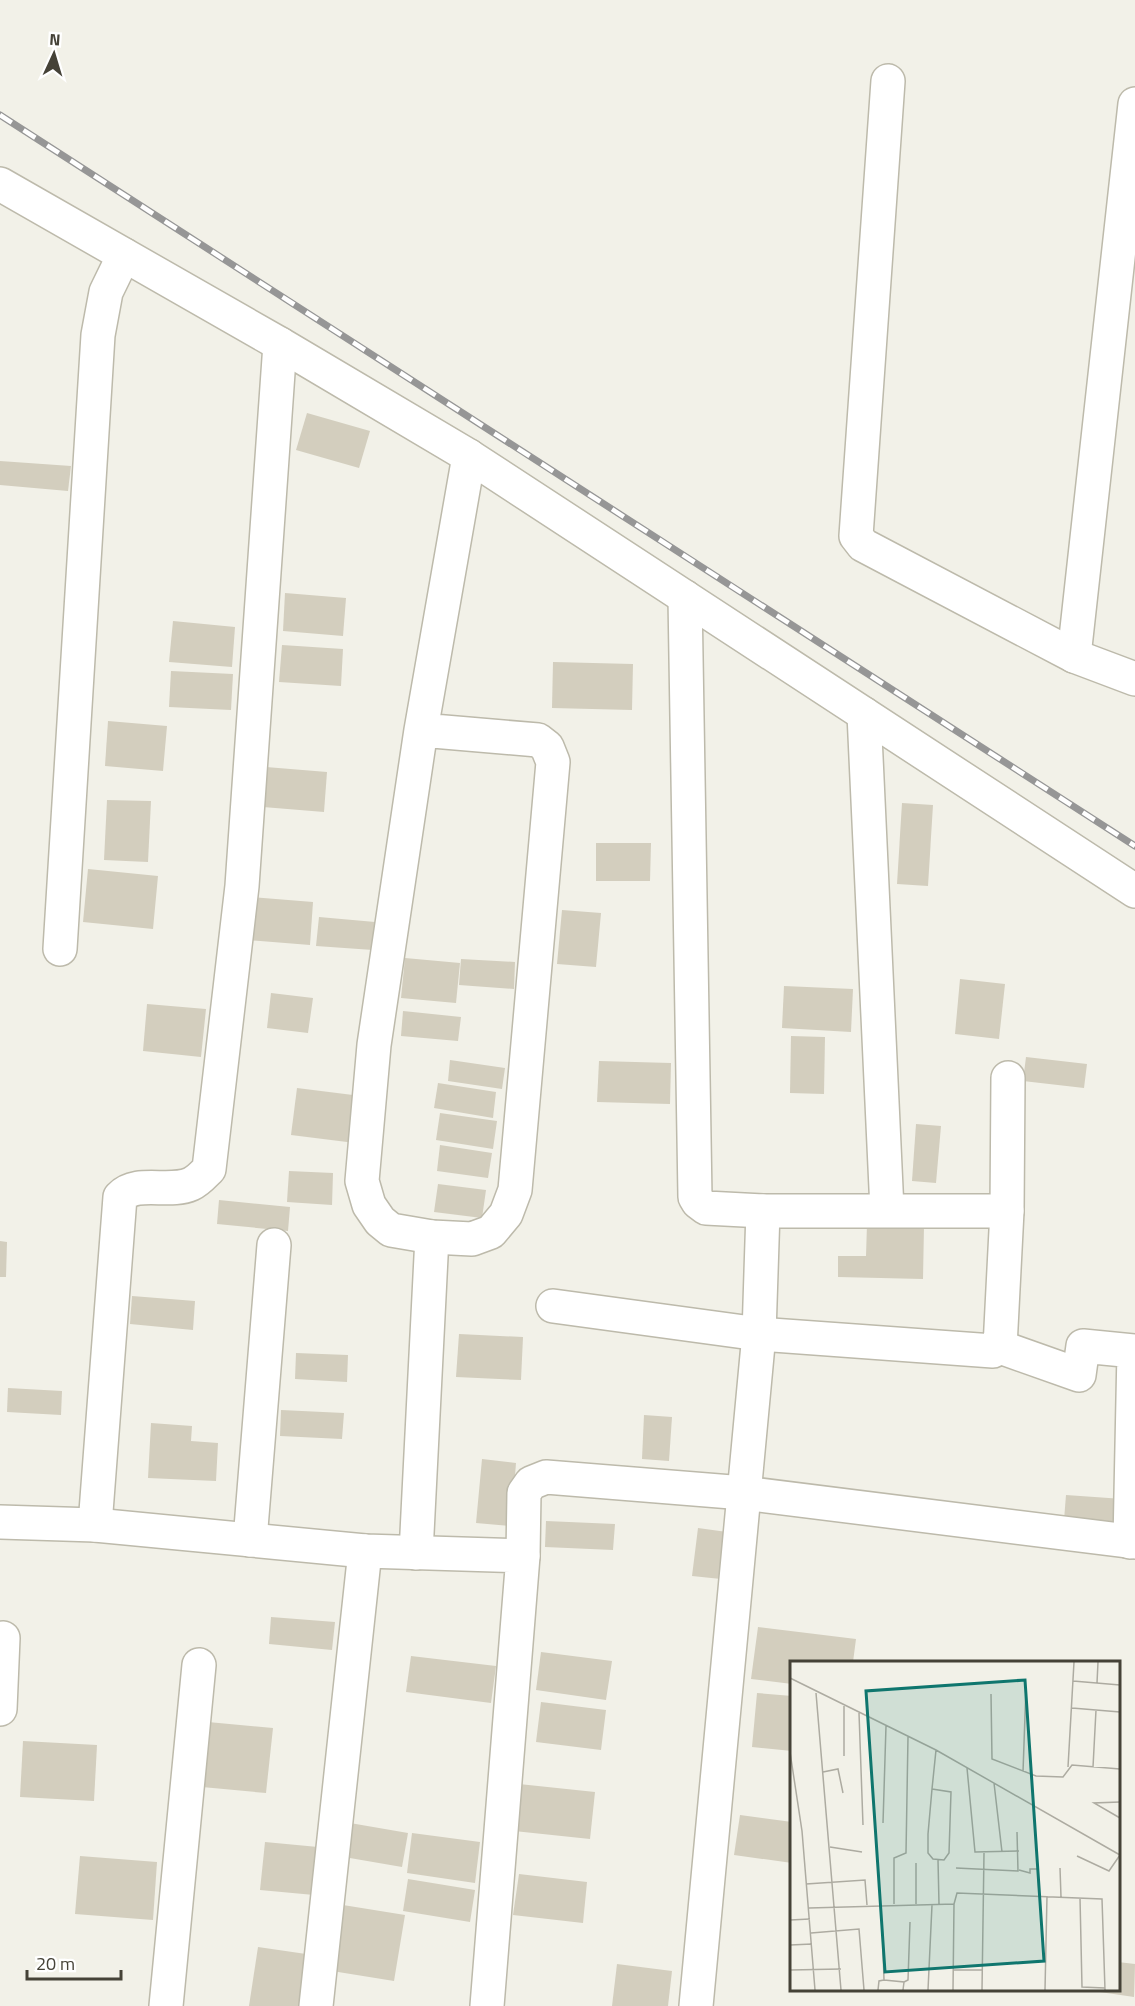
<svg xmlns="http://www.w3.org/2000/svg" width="1135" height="2006" font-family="'Titillium Web',sans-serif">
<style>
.building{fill:#d3cebe}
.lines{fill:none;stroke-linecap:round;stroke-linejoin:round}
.minor-casing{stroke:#bdbaab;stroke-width:36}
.minor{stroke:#fff;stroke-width:33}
.rail-casing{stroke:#969696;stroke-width:7}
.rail{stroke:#fff;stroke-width:4.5;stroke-dasharray:14;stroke-linecap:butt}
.inset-road{fill:none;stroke:#adaba1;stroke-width:1.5}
.view{fill:#0f766e;fill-opacity:0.15;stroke:#0f766e;stroke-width:3}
.inset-edge{fill:none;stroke:#454237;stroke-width:3}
</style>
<rect width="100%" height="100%" fill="#f2f1e8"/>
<g class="building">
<path d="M307 413 370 431 359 468 296 450Z"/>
<path d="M0 461 71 466 68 491 0 485Z"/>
<path d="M285 593 346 598 343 636 283 631Z"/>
<path d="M173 621 235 627 232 667 169 662Z"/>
<path d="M282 645 343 649 341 686 279 682Z"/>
<path d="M553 662 633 664 632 710 552 708Z"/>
<path d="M171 671 233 674 231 710 169 707Z"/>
<path d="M108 721 167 726 163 771 105 766Z"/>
<path d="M266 767 327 772 324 812 263 807Z"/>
<path d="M107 800 151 801 148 862 104 860Z"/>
<path d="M902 803 933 805 928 886 897 884Z"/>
<path d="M596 843H651L650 881H596Z"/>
<path d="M88 869 158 876 153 929 83 922Z"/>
<path d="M250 897 313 902 310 945 247 940Z"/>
<path d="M562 910 601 913 596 967 557 964Z"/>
<path d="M319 917 375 922 373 950 316 946Z"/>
<path d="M405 958 460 963 456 1003 401 998Z"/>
<path d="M461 959 515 962 514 989 459 985Z"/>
<path d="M960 979 1005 984 999 1039 955 1034Z"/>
<path d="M784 986 853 989 851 1032 782 1028Z"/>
<path d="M271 993 313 998 308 1033 267 1028Z"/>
<path d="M147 1004 206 1009 201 1057 143 1051Z"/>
<path d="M403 1011 461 1017 458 1041 401 1036Z"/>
<path d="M791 1036 825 1037 824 1094 790 1093Z"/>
<path d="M1026 1057 1087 1064 1084 1088 1023 1081Z"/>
<path d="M450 1060 505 1068 502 1089 448 1081Z"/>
<path d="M599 1061 671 1063 670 1104 597 1102Z"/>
<path d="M438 1083 496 1092 493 1118 434 1108Z"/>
<path d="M297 1088 361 1096 355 1143 291 1135Z"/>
<path d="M440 1113 497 1121 493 1149 436 1140Z"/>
<path d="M916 1124 941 1126 936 1183 912 1181Z"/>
<path d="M440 1145 492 1153 488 1178 437 1171Z"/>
<path d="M289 1171 333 1173 332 1205 287 1202Z"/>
<path d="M438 1184 486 1190 482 1218 434 1212Z"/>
<path d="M219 1200 290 1207 288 1231 217 1224Z"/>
<path d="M867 1224 924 1226 923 1279 838 1277V1256H866Z"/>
<path d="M0 1241 7 1242 6 1277H0Z"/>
<path d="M132 1296 195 1301 193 1330 130 1324Z"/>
<path d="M459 1334 523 1337 521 1380 456 1377Z"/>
<path d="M296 1353 348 1355 347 1382 295 1379Z"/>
<path d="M8 1388 62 1391 61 1415 7 1412Z"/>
<path d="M281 1410 344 1413 342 1439 280 1436Z"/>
<path d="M644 1415 672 1417 669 1461 642 1459Z"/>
<path d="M151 1423 192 1426 191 1441 218 1443 216 1481 148 1478Z"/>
<path d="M482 1459 516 1463 511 1526 476 1523Z"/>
<path d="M1066 1495 1123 1499 1122 1524 1064 1520Z"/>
<path d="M546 1521 615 1524 613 1550 545 1547Z"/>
<path d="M698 1528 727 1532 721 1579 692 1576Z"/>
<path d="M271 1617 335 1622 332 1650 269 1644Z"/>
<path d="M758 1627 856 1639 853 1662H792V1684L751 1679Z"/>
<path d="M541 1652 612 1661 606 1700 536 1690Z"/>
<path d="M411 1656 496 1666 491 1703 406 1692Z"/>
<path d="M757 1693 792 1696V1751L752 1747Z"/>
<path d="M541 1702 606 1710 601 1750 536 1742Z"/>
<path d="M208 1722 273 1728 266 1793 202 1787Z"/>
<path d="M23 1741 97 1745 94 1801 20 1797Z"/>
<path d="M519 1784 595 1792 590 1839 514 1831Z"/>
<path d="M740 1815 792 1822V1863L734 1855Z"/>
<path d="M350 1823 408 1833 402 1867 344 1857Z"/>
<path d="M412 1833 480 1842 475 1883 407 1873Z"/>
<path d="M265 1842 318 1847 314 1895 260 1890Z"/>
<path d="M80 1856 157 1862 153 1920 75 1914Z"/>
<path d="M519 1874 587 1882 583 1923 513 1915Z"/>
<path d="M408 1879 475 1890 470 1922 403 1911Z"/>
<path d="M343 1905 405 1915 394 1981 332 1971Z"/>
<path d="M258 1947 306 1954 299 2006H249Z"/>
<path d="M1118 1962 1135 1964 1134 1997 1093 1991 1118 1990Z"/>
<path d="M617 1964 672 1971 668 2006H612Z"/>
</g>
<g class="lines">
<g class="minor-casing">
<g id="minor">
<path d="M888 81 856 536 863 545 1074 656 1135 679"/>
<path d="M0 184 280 344 469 456 1135 891"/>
<path d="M685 597 695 1197 698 1202 706 1208 763 1211H1007"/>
<path d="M1074 656 1135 104"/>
<path d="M864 714 887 1210"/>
<path d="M421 730 538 740 547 747 553 762 515 1190 506 1214 491 1232 472 1239 432 1237 391 1230 380 1221 369 1205 362 1181 374 1045 421 730 469 456"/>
<path d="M60 949 98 335 106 292 124 255"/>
<path d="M553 1306 759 1334 993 1351 1000 1347 1007 1211 1008 1078"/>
<path d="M1000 1347 1079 1375 1083 1346 1134 1351 1130 1542"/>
<path d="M0 1522 95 1525 365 1551 523 1556 487 2006"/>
<path d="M95 1525 120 1197C137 1179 169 1194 191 1184 198 1181 204 1174 209 1169L242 886 280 344"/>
<path d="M250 1540 274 1245"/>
<path d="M416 1553 432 1237"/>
<path d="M523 1556 524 1493 531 1483 546 1477 744 1493 1135 1542"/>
<path d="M0 1709 3 1638"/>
<path d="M166 2006 199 1665"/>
<path d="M316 2006 365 1551"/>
<path d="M696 2006 759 1334 763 1211"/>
</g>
</g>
<use href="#minor" class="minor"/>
<g class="rail-casing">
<path id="rail" d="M0 115 1135 846"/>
</g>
<use href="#rail" class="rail"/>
</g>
<g transform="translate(790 1661)">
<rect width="330" height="330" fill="#f2f1e8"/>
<path class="inset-road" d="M0 17 146 89 330 194M283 20 330 24M307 22 308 1M26 32 51 329M201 33 202 98 246 115 273 116 282 104 330 108M282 47 330 51M69 52 73 164M0 91 12 170 25 329M54 95V45M278 106 284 1M303 106 306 49M177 107 185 191 229 190M33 111 48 108 53 132M233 111 236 26M204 122 212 191M142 128 161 131 159 192 154 199 143 198 138 192V173L142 128 146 89M330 141 304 142 330 157M93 162 96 65M40 186 72 191M287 195 319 210 330 194M148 199 149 243M166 207 228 210 227 171M270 207 271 236M229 209 240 212V208H248L249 235M16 223 75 219 77 244M290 237 292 326 315 327M104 243V197L116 192 118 76M126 243V202M164 243 167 232 312 238 315 329M19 247 164 243 163 329M0 259 20 258M92 259 94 319M21 272 69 268 74 329M0 284 22 283M0 309 51 308M164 309H193M114 321 118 319 120 261M88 329 89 320 94 319 114 321 113 329M138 329 142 244M192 329 194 192M255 329 257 235"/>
<path class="view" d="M235 19 254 300 95 311 76 30Z"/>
<rect width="330" height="330" class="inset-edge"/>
</g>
<g transform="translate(54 54) rotate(4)" stroke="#ffffff" stroke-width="4.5" paint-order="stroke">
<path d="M0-4.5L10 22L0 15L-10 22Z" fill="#454237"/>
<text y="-9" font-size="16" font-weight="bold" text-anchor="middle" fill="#454237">N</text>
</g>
<path d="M27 1970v9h94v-9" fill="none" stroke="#454237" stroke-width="3"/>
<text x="36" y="1970" font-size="18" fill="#454237" stroke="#ffffff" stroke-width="4.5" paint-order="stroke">20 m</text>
</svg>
